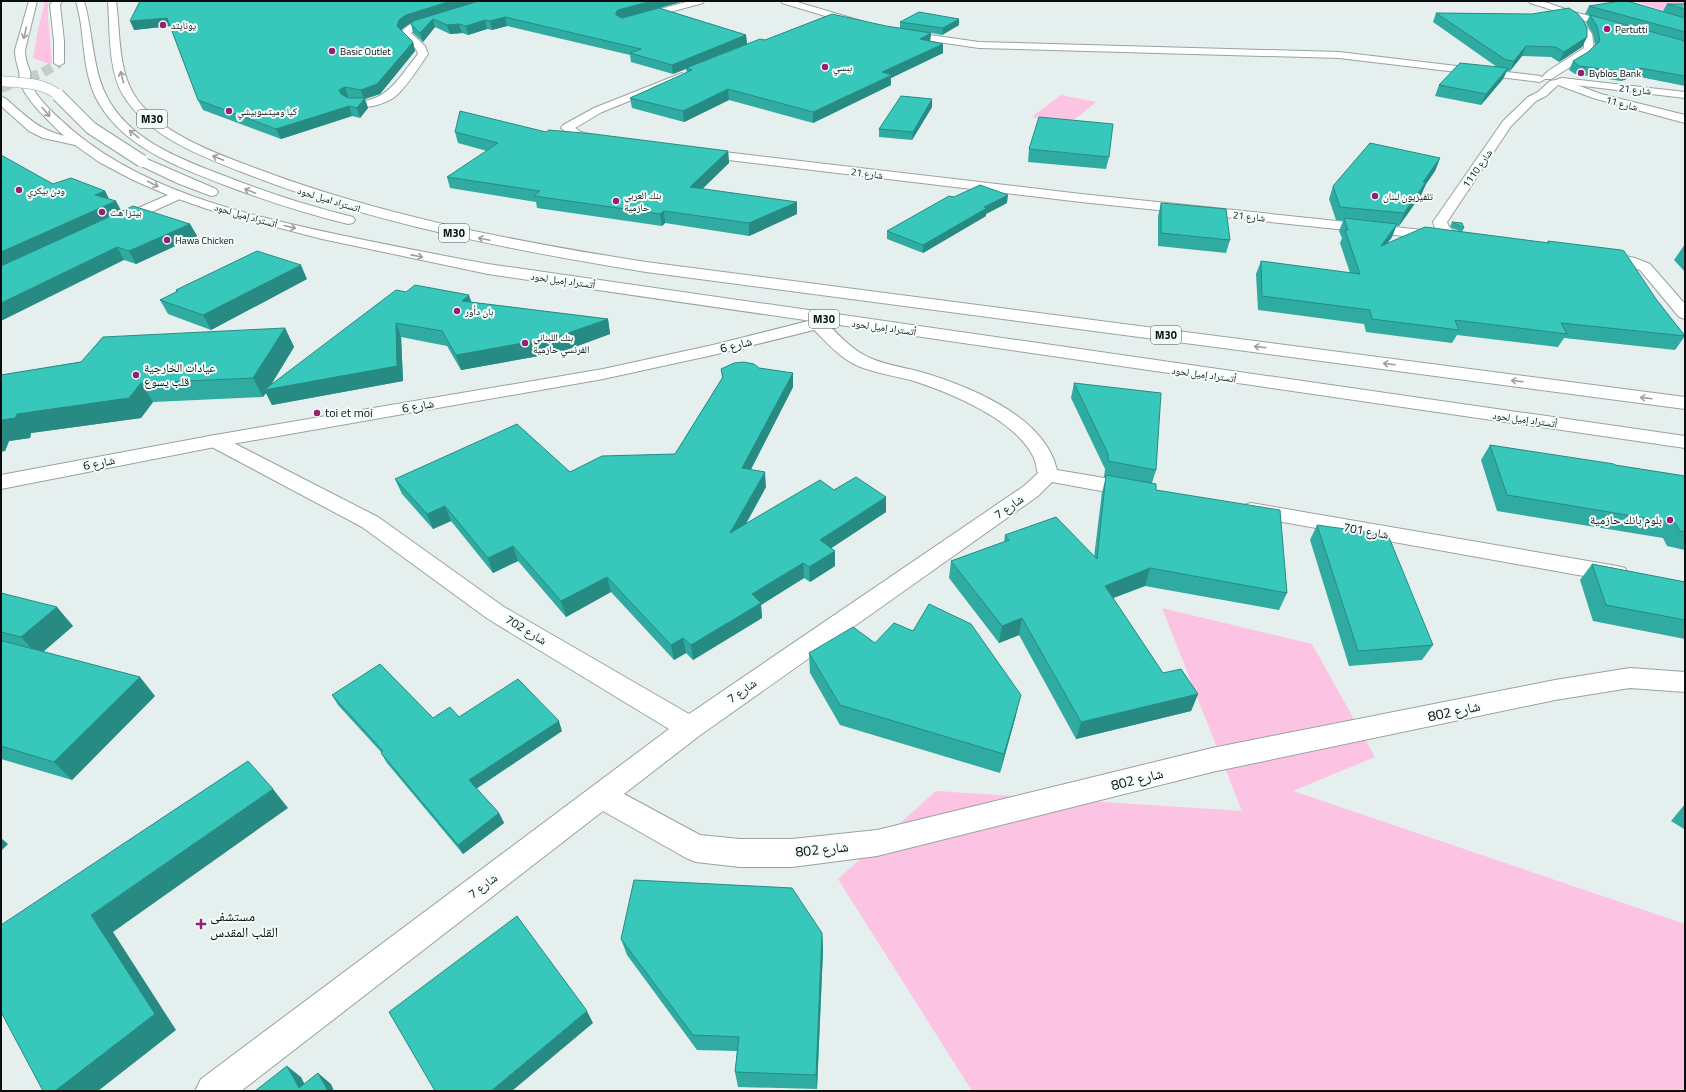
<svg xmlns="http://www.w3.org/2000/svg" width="1686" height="1092" font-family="'Titillium Web','Noto Naskh Arabic',sans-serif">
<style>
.green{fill:#fdc3e3}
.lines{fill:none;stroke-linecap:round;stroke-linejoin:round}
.motorway-tunnel{stroke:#c4cdcb;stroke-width:10;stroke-dasharray:10 5;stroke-linecap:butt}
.minor-casing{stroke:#99a2a1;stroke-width:2}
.tertiary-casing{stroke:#99a2a1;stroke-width:2}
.secondary-casing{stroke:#99a2a1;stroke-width:2}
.motorway-casing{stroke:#99a2a1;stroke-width:2}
.minor{fill:#fff;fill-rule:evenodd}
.tertiary{fill:#fff;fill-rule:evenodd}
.secondary{fill:#fff;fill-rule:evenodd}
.motorway{fill:#fff;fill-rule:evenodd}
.motorway-bridge-far1-casing{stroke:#99a2a1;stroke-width:11;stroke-linecap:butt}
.motorway-bridge-casing{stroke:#99a2a1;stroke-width:14;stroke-linecap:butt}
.motorway-bridge-far1{stroke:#fff;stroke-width:10}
.motorway-bridge{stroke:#fff;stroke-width:12}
.wall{fill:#30aba1}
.shaded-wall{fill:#278b83}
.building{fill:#38c7bb;stroke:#278b83}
.oneway{stroke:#9d9f9e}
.poi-dot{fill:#9b1d73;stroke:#f2fcfb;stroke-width:1.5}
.labels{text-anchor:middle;stroke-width:4;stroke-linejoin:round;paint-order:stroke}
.far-poi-label{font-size:10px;fill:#0b0e0d;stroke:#f2fcfb;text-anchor:start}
.far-street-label{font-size:10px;fill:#0b0e0d;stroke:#f2fcfb}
.shield{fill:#f2fcfb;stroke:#505554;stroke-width:1}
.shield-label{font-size:11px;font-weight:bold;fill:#0b0e0d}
.street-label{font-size:12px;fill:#0b0e0d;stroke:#f2fcfb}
.poi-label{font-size:12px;fill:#0b0e0d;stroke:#f2fcfb;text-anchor:start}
.near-street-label{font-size:14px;fill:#0b0e0d;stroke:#f2fcfb}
.near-poi-label{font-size:14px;fill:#0b0e0d;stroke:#f2fcfb;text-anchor:start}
</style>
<rect width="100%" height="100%" fill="#e5efed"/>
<g class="green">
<path d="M45 1H51L48 4V18L52 64 46 63 33 58 38 30Z"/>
<path d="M1635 1H1685V17L1636 2Z"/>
<path d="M1061 95 1096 102 1068 125 1032 117Z"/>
<path d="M1162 608 1312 644 1375 757 1293 791 1685 924V1091H972L838 879 936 791 1242 811Z"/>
</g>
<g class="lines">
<path class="motorway-tunnel" d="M1 88 42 73 59 63"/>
<g class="minor-casing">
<g id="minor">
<path d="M485 1H498L497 3 415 29 411 33 425 46 428 54C419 67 409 83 398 94 390 102 372 108 361 107 354 107 349 107 344 101L346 99C353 97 357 101 364 101 390 98 403 72 418 54L416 49 401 35 403 30 409 25Z"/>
<path d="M690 1H704L703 3 637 21 632 18 634 16Z"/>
<path d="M1529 1H1542L1574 12 1620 24 1622 26 1617 29 1582 20 1592 34 1594 49 1583 59 1551 79H1543L1542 77 1548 71 1584 48C1587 17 1552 10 1530 3Z"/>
<path d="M682 73 687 76 686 78 602 112 575 128 581 132 605 138 607 141 605 144 601 145 573 138 561 128 563 125 594 108Z"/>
<path d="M699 149 1081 194 1442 232 1447 233 1449 236 1447 239 1442 240 1081 202 695 156 693 153 695 150Z"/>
<path d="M177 191 182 192 184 195 182 198 123 225 118 226 113 225 111 222 113 219Z"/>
<path d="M817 318 823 319C837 333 851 350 870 358 888 366 909 368 928 374 975 389 1045 418 1057 470L1134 483 1141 485 1144 490 1141 495 1134 497 1052 482 1038 496 699 736 624 794 700 835 740 839H792L877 830 1212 748 1555 680 1630 668 1685 672V692L1630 688 1555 700 1212 772 877 856 792 867H740L696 862 686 858 603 811 241 1091H195L201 1079 669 729 488 619 362 527 208 445 205 441 208 437 215 435 222 437 378 517 504 607 689 714 1024 486 1038 473C1036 468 1036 461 1033 456 1014 419 951 393 914 381 895 376 875 373 858 366 839 358 825 340 811 327L809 323 811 319Z"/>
<path d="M1251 503 1617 566 1625 568 1628 574 1625 580 1617 582 1244 515 1240 510 1244 505Z"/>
</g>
</g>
<g class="tertiary-casing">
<g id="tertiary">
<path d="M1561 79 1601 94 1685 115V123L1593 98 1558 85 1546 96 1536 101 1511 126 1447 222C1451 234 1463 233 1473 236L1475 239 1473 242C1457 246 1437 239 1433 222L1503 121 1528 97 1538 92 1550 81Z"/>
<path d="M1602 251 1635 258 1650 264 1685 304V319L1679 317 1640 270 1626 265 1597 259 1594 256 1597 253Z"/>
<path d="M832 315 838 316 840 320 838 324 713 355 603 379 215 447 1 489V475L215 435 603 369 713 345Z"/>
</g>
</g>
<g class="secondary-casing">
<g id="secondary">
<path d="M781 1H794L861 21 863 23 861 25H855L782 3Z"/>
<path d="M901 31 979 42 1339 52 1540 76 1545 79 1540 82 1339 58 979 48 898 36 896 34Z"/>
<path d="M1562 78 1685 92V98L1558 83 1557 81 1558 79Z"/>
</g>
</g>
<g class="motorway-casing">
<g id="motorway">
<path d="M29 1H37L25 50C25 58 27 64 30 71 31 74 30 77 30 80 32 93 52 112 61 120 135 190 243 214 340 235 389 245 438 255 488 264L1685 436V448L488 274 322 239 207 209 170 196 133 180 99 162 75 145 43 138 29 131 1 106V97L5 98C25 115 37 129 64 136 52 124 23 98 20 81 19 77 20 75 19 71 17 64 15 58 15 50Z"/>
<path d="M53 1H62L60 5 64 41V63L59 66 54 63V41L50 5Z"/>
<path d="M76 1H84C93 31 92 67 106 95 129 143 189 162 235 180 274 195 312 207 353 217L355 220 353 223 348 224C306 214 267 201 227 186 178 167 119 146 95 96 85 74 84 48 81 25 80 17 78 9 76 1Z"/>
<path d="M108 1H116C120 30 118 67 133 93 156 132 214 153 255 168 381 216 513 241 646 262L1685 397V409L646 272C512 250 379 225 252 176 206 158 150 139 123 95 108 70 110 29 108 1Z"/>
<path d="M142 157 216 189 218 192 216 195 211 196 177 183 137 164 136 161 137 158Z"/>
</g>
</g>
<use href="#minor" class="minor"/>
<use href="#tertiary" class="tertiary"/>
<use href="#secondary" class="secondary"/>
<use href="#motorway" class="motorway"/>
<g class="motorway-bridge-far1-casing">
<path id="motorway-bridge-far1" d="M1 81C20 83 45 82 59 96"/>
</g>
<g class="motorway-bridge-casing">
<path id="motorway-bridge" d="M58 95 91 128 142 161"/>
</g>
<use href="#motorway-bridge-far1" class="motorway-bridge-far1"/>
<use href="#motorway-bridge" class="motorway-bridge"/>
</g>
<g class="wall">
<path d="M140 1H684L659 8 746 35 747 44 765 40 886 26 900 28V22L959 25 942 35 931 33 930 41 943 53 891 78V85L813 123 729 100 684 122 632 108 630 98 687 73 686 69 673 74 631 62 630 55 507 26 492 30 487 29 468 35 462 33 450 34 435 27 423 42 413 33 411 24 412 22 409 24 402 29 401 31 413 42 415 51 380 94 365 99 368 108 360 118 352 116 281 139 203 110 198 100 170 26 134 30Z"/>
<path d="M1667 4H1685V86L1635 76 1621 81 1575 74 1569 70 1573 61 1588 52 1595 45 1593 34 1586 23 1590 15 1614 22 1585 14 1589 6 1663 11Z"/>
<path d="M1436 13 1532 14 1587 37 1582 47 1559 62 1551 57 1522 56 1510 71H1507L1503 79 1481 105 1435 96 1439 85 1497 67 1433 22Z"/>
<path d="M932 99V107L912 140 879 137V129Z"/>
<path d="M455 132H546L728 151 729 163 702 189 797 214 749 236 665 223 662 226 537 208 536 202 450 188 447 177 487 151 458 143Z"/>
<path d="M1029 149 1109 157 1106 169 1028 162Z"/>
<path d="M1440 158 1435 171 1426 184 1421 195 1399 226H1396L1392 237 1386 244 1459 231 1450 227 1452 222 1464 228 1462 232 1547 243 1548 241 1656 299 1685 336 1675 350 1564 338 1558 347 1457 335 1452 343 1366 332 1364 324 1258 310 1256 274 1261 261 1350 273 1340 243 1342 238 1339 231 1343 221 1336 220 1329 199 1333 186Z"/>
<path d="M53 184 105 191 109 199 122 212 190 224 197 236 136 264 124 260Z"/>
<path d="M1007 203 986 214V216L923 253 887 239V231Z"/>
<path d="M1161 203 1230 240 1226 253 1158 246V216Z"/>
<path d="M1685 244V272L1674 260Z"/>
<path d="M307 279 211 330 168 314 160 300 177 292 176 290Z"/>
<path d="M406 292 471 302 608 319 610 334 561 352 461 370 447 346 401 337 403 381 272 405 266 393 263 397 153 402 141 418 31 433 30 438 9 441 5 451 1 375 285 328 294 347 270 386Z"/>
<path d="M759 368 793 373V387L751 469 766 487 746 524 834 490 886 497V512L831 548 835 551V566L810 582 804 578 761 605 762 618 693 660 686 653 674 660 611 592 566 617 518 561 493 573 451 521 433 529 402 494 395 479 570 472 675 454 722 378 721 369Z"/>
<path d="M1074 383 1156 470 1152 483 1156 490 1287 593 1279 610 1145 586 1113 598 1163 673 1198 694 1191 711 1076 739 1019 635 999 643 949 578 951 561 1004 542 1005 535 1094 557 1102 492 1106 477H1104L1105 469 1071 398Z"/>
<path d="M1490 445 1685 476V550L1667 546 1663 538 1497 511 1481 460Z"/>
<path d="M1317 525 1433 645 1422 660 1349 666 1310 540Z"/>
<path d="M1592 564 1685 582V639L1593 621 1580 580Z"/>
<path d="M1 593 73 626 43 652 155 696 72 780 1 759Z"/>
<path d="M875 643 1016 715 1000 773 840 725 810 673 809 653Z"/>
<path d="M332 695 433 718 459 717 562 731 476 789 499 813 504 823 463 854 387 763 381 753V752L338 705Z"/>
<path d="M1685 804V843L1684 829 1671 821Z"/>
<path d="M822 933 823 950 817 1089 738 1087 735 1072 737 1051 697 1050 627 955 621 939Z"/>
</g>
<g class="shaded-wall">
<path d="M451 1H480L409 24 402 29 400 35 397 26 399 20 406 15Z"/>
<path d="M652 1H684L620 19 617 21 616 12 618 10Z"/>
<path d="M505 17 507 26 492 30 490 21Z"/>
<path d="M167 18 171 26 134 30 130 21Z"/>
<path d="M433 19 435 27 423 42 420 33Z"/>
<path d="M959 19V25L942 35 943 28Z"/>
<path d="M485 20 487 29 468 35 466 26Z"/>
<path d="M459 24 462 33 450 34 447 25Z"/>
<path d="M931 33 930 42 920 39Z"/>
<path d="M746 35 747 44 673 74 672 65Z"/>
<path d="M1587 37 1582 47 1559 62 1564 52Z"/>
<path d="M413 42 415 51 380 94 365 99 368 108 360 118 357 108 364 99 361 90Z"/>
<path d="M943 44V53L891 78V85L813 123V112L882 72Z"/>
<path d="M1526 46 1522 56 1510 71 1514 61Z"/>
<path d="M1508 68 1503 79 1481 105 1486 94Z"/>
<path d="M1640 68 1635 76 1621 81 1626 72Z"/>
<path d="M345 87 348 97 343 100 339 90Z"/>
<path d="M728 89 729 100 684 122 683 111Z"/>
<path d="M932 99V107L912 140 913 132Z"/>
<path d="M349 106 352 116 281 139 276 129Z"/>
<path d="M728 151 729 163 692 199 690 187Z"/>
<path d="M1440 158 1435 171 1426 184 1421 195 1399 226 1404 213 1423 182Z"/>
<path d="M105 191 111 203 116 201 123 214 1 269V252L95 195Z"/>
<path d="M1008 195 1007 203 986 214V216L923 253V245L984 207Z"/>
<path d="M797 202V214L749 236V223Z"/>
<path d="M664 211 665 223 662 226 660 214Z"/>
<path d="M190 224 197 236 136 264 129 251Z"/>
<path d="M1397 224 1392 237 1376 259 1381 246Z"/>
<path d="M117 247 124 260 1 321V303Z"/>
<path d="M301 265 307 279 211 330 203 315Z"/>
<path d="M469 295 474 309 462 301Z"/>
<path d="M608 319 610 334 561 352 461 370 456 355Z"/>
<path d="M396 323 401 337 403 381 272 405 266 393 263 397 253 378 285 328 294 347 268 390Z"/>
<path d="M793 373V387L744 483 742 468Z"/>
<path d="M141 383 153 402 141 418 31 433 30 438 9 441 5 451 1 452V420L17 414Z"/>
<path d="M765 472 766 487 732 548 730 533Z"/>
<path d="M886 497V512L821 555 820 540Z"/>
<path d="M445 506 451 521 433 529 427 514Z"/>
<path d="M513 546 518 561 493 573 488 558Z"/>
<path d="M835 551V566L810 582 809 567Z"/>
<path d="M803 563 804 578 761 605 762 618 693 660 691 645 752 594Z"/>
<path d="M1150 568 1145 586 1100 603 1105 586Z"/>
<path d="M607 577 611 592 566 617 561 601Z"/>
<path d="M57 607 73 626 38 656 21 637Z"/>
<path d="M1022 618 1019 635 999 643 1002 626Z"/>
<path d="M683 638 686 653 674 660 671 645Z"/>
<path d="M140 677 155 696 72 780 54 762Z"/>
<path d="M1198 694 1191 711 1076 739 1081 722Z"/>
<path d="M1021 695 1016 715 1000 773 1004 754Z"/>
<path d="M559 721 562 731 474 790 469 780Z"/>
<path d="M273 789 288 808 113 932 176 1030 98 1091H55L91 915Z"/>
<path d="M499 813 504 823 463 854 458 845Z"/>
<path d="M1 838 8 844 1 851Z"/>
<path d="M822 933 823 950 817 1089 816 1075Z"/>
<path d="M587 1011 593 1023 512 1091H491Z"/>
<path d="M287 1066 301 1077 308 1091 299 1088Z"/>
<path d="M318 1073 331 1084 334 1091H328Z"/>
</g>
<g class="building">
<path d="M140 1H451L406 15 399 20 397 26 413 42 377 84 361 90 345 87 339 90 341 94 348 98H365L357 108 349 106 276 129 198 100 167 18 130 21Z"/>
<path d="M479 1H652L618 10 616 12V15L622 18 659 8 746 35 672 65 630 53 641 49 505 17 490 21 485 20 466 26 459 24 447 25 433 19 420 33 411 24 413 21Z"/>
<path d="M1620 1H1627L1685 18V32L1589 6Z"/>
<path d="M1667 4H1685V9Z"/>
<path d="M1569 8 1578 14 1583 20 1587 28V37L1564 52 1556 47 1526 46 1514 61 1506 60 1436 13 1532 14Z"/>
<path d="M919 12 959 19 943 28 900 22Z"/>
<path d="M832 14 886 26 931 33 920 39 943 44 882 72 892 75 813 112 728 89 683 111 630 98 692 70 686 68 760 39 765 40Z"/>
<path d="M1590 15 1685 41V76L1640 68 1626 72 1579 66 1573 61 1588 52 1600 41 1597 26Z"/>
<path d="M1460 63 1508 68 1486 94 1439 85Z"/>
<path d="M901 96 932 99 913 132 879 129Z"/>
<path d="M460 111 546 132 549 130 594 134 728 151 690 187 797 202 749 223 664 211 660 214 534 196 540 191 447 177 498 143 455 132Z"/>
<path d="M1039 117 1113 124 1109 157 1029 149Z"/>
<path d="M1370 143 1440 158 1423 182H1426L1404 213 1340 207 1333 186Z"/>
<path d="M1 155 53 184 71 178 105 191 95 195 116 201 1 252Z"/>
<path d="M980 185 1008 195 984 207 987 208 923 245 887 231 949 196 954 197Z"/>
<path d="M1161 203 1226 209 1230 240 1161 233Z"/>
<path d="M133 206 190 224 129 251 117 247 1 303V266Z"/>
<path d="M1344 218 1397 224 1381 246 1425 227 1549 243 1548 241 1621 250 1624 251 1656 299 1685 336 1561 323 1567 334 1455 320 1459 330 1372 319 1370 310 1262 296 1261 261 1360 274 1345 230H1348Z"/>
<path d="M1452 222 1462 223 1464 228Z"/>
<path d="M257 251 301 265 203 315 160 300 178 291 176 290Z"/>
<path d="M415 285 469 295 462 301 608 319 557 337 456 355 442 331 396 323 397 366 264 390 396 290 406 292Z"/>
<path d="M285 328 253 378 141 383 129 398 17 414 15 418 1 420V375L81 362 103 337Z"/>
<path d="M744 362 754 364 759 368 793 373 742 468 765 472 730 533 820 480 834 490 856 477 886 497 820 540 835 551 809 567 803 563 752 594 761 603 691 645 683 638 671 645 607 577 561 601 513 546 488 558 445 506 427 514 395 479 517 424 570 472 602 456 675 454 723 377 721 369 734 363Z"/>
<path d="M1074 383 1161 393 1156 470 1108 461V454Z"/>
<path d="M1490 445 1614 464 1615 465 1685 476V532L1680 531 1675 523 1507 495Z"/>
<path d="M1106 475 1156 484V490L1280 510 1287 593 1150 568 1105 586 1163 673 1181 669 1198 694 1081 722 1022 618 1002 626 951 561 1009 540 1005 535 1056 517 1097 559Z"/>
<path d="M1317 525 1388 535 1433 645 1358 651Z"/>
<path d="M1592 564 1685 582V620L1606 605Z"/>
<path d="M1 593 57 607 21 637 1 632Z"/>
<path d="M929 604 971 624 1021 695 1004 754 840 705 809 653 853 627 875 643 894 623 913 631Z"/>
<path d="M3 641 140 677 54 762 1 746V643Z"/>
<path d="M380 664 433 718 450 707 459 717 518 679 559 721 469 780 499 813 458 845 381 753 383 751 332 695Z"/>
<path d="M248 761 273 789 91 915 155 1014 55 1091H43L1 1012V925Z"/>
<path d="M634 880 792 888 822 933 816 1075 735 1072 739 1037 693 1035 621 939Z"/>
<path d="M517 916 587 1011 491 1091H435L389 1012Z"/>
<path d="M287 1066 299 1088 318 1073 328 1091H255Z"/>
</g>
<defs><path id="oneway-shaft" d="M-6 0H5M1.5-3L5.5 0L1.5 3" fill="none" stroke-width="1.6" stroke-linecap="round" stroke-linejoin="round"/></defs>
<g class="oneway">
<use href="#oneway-shaft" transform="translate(25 33) rotate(104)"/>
<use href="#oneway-shaft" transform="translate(122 77) rotate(-105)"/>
<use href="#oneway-shaft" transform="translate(46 112) rotate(49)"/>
<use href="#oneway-shaft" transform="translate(134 134) rotate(-142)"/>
<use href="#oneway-shaft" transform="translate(218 158) rotate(-157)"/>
<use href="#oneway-shaft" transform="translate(153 184) rotate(27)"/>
<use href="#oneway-shaft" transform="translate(250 191) rotate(-158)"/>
<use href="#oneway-shaft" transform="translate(290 227) rotate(14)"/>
<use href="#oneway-shaft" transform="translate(484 239) rotate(-168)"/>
<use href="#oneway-shaft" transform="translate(417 256) rotate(11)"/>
<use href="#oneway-shaft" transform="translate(1260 347) rotate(-173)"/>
<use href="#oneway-shaft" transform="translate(1389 364) rotate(-173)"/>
<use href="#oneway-shaft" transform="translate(1517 381) rotate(-173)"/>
<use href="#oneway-shaft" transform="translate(1646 398) rotate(-173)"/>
</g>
<g class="poi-dot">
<circle cx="163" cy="25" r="4"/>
<circle cx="1607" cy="29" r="4"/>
<circle cx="332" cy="51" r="4"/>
<circle cx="825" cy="67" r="4"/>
<circle cx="1581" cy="73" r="4"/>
<circle cx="229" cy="111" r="4"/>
<circle cx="19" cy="190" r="4"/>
<circle cx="1375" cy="196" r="4"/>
<circle cx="616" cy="201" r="4"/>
<circle cx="102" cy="212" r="4"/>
<circle cx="167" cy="240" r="4"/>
<circle cx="457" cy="311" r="4"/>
<circle cx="525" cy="343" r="4"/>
<circle cx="136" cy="375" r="4"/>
<circle cx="317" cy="413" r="4"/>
<circle cx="1670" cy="520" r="4"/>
<path d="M199 918h4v4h4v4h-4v4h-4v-4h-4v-4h4z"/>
</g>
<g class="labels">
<g class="far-poi-label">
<text x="171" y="29">يونايتد</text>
<text x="1615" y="33">Pertutti</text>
<text x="340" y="55">Basic Outlet</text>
<text x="833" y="71">ببسي</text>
<text x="1589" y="77">Byblos Bank</text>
<text x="237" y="115">كيا وميتسوبيشي</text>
<text x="27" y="194">ودن بيكري</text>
<text x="624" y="199">بنك العربي<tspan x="624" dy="12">حازمية</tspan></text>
<text x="1383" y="200">تلفيزيون لبنان</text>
<text x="110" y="216">بيتزا هت</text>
<text x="175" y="244">Hawa Chicken</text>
<text x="465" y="315">بان دأور</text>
<text x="533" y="341">بنك اللبناني<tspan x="533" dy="12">الفرنسي حازمية</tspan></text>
</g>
<g class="far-street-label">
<text transform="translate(1635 89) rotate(6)" y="4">شارع 21</text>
<text transform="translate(1622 103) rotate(15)" y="4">شارع 11</text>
<text transform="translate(1477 168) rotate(-55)" y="4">شارع 1110</text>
<text transform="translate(867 173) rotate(7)" y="4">شارع 21</text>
<text transform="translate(329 199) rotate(17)" y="4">اتستراد اميل لحود</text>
<text transform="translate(246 215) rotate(16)" y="4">أتستراد إميل لحود</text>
<text transform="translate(1249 216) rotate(6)" y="4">شارع 21</text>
<text transform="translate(563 280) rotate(8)" y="4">أتستراد إميل لحود</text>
<text transform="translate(884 327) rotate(8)" y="4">أتستراد إميل لحود</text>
<text transform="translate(1204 374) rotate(8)" y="4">أتستراد إميل لحود</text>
<text transform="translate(1525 419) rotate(8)" y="4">أتستراد إميل لحود</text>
</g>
<g class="shield">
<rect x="137" y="110" width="30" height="18" rx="3"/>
<rect x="439" y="224" width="30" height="18" rx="3"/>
<rect x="809" y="310" width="30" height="18" rx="3"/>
<rect x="1151" y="326" width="30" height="18" rx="3"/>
</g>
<g class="shield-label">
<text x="152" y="123">M30</text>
<text x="454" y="237">M30</text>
<text x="824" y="323">M30</text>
<text x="1166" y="339">M30</text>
</g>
<g class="street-label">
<text transform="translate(736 345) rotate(-14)" y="4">شارع 6</text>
<text transform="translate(418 406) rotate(-10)" y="4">شارع 6</text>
<text transform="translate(99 463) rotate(-11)" y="4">شارع 6</text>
<text transform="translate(1009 507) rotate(-35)" y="4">شارع 7</text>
<text transform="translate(1366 531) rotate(10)" y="4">شارع 701</text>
<text transform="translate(526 630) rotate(31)" y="4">شارع 702</text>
<text transform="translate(742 691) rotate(-35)" y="4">شارع 7</text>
<text transform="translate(483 886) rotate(-37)" y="4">شارع 7</text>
</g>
<g class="poi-label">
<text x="144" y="372">عيادات الخارجية<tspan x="144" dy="14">قلب يسوع</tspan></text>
<text x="325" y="417">toi et moi</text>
<text x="1662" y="524" text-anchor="end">بلوم بانك حازمية</text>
</g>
<g class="near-street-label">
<text transform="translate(1454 711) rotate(-12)" y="5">شارع 802</text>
<text transform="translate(1137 779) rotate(-14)" y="5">شارع 802</text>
<text transform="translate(822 849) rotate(-6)" y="5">شارع 802</text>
</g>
<g class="near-poi-label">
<text x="210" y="921">مستشفى<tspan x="210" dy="16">القلب المقدس</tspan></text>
</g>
</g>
<rect width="1686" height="1092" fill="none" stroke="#0b0e0d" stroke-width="4"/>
</svg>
